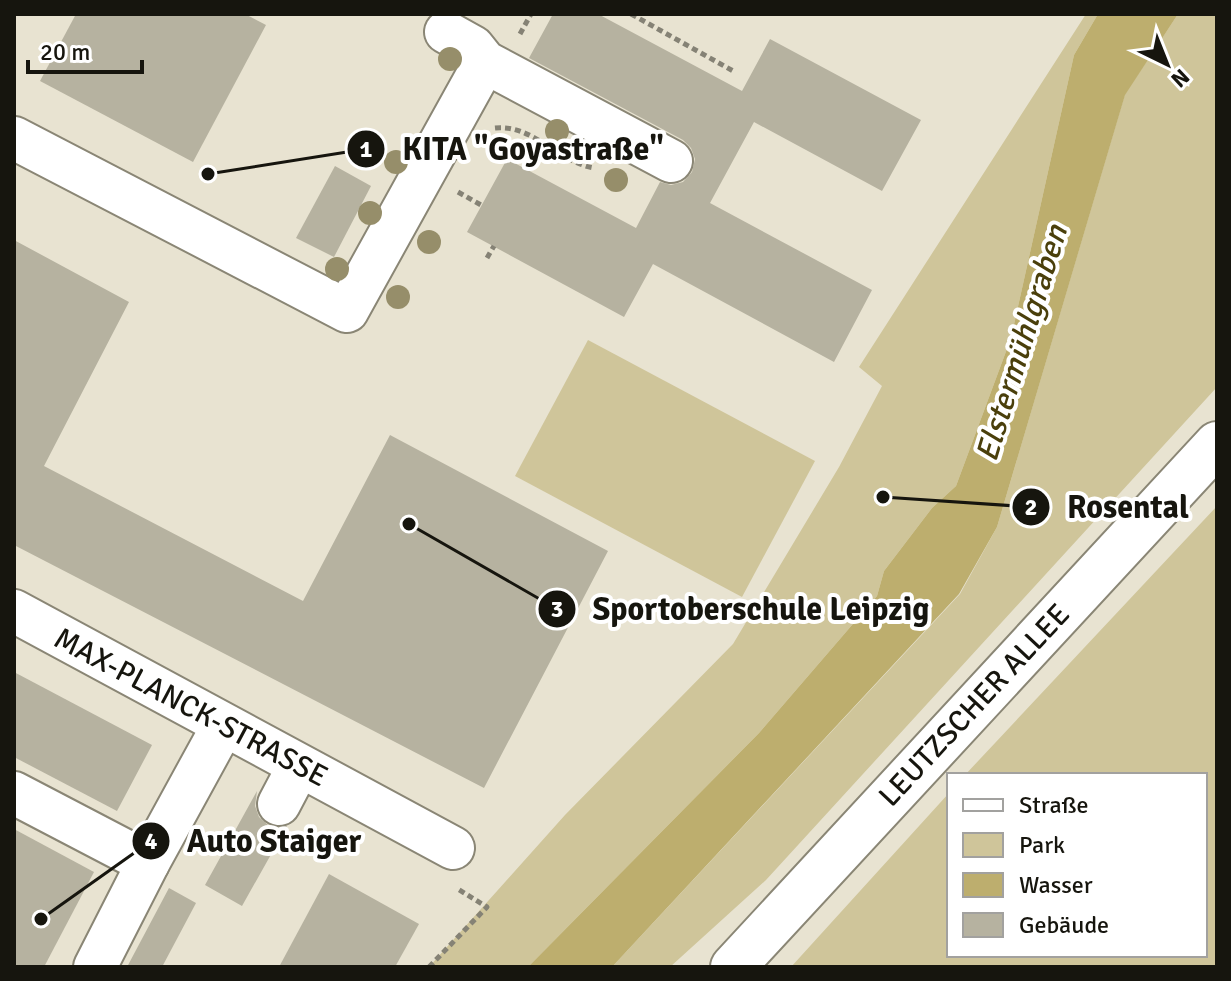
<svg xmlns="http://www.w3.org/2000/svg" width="1231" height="981" font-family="Signika,sans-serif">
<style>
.green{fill:#cfc59a}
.water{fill:#bdae6e}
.building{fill:#b6b2a0}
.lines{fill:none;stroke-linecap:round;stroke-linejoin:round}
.minor-casing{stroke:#8a8675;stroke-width:46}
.major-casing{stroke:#8a8675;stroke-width:48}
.path{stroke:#858275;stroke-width:5;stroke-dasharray:6 4;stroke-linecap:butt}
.minor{stroke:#fff;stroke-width:42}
.major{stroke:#fff;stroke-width:44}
.tree{fill:#968e6a}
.labels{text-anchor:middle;stroke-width:8;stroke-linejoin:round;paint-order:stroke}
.street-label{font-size:30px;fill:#16150e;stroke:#fff}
.water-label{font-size:32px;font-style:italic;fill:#4a3f0b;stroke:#fff}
.leader{fill:none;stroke:#16150e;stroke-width:3}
.callout-dot{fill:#16150e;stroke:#fff;stroke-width:3}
.mark-label{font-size:24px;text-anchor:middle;font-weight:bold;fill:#fff}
.callout-label{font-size:32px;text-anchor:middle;font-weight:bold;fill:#16150e;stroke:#fff;stroke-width:8;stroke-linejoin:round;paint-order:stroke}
</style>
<rect width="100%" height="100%" fill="#e8e3d1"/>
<g class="green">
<path d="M1086 14H1098L1074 55 1011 338 956 486 932 508 884 571 877 596 759 733 528 967H429L565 815 733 644 839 467 882 386 859 367Z"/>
<path d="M1178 14H1217V387L766 880 670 967H612L960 594 997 527 1125 94Z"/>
<path d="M588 340 815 461 742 597 515 476Z"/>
<path d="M1217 506V967H791L949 793V955H1205V775H965Z"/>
</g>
<path class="water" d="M1098 14H1178L1125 95 997 527 959 594 612 967H528L759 733 877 596 884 571 932 508 956 486 1011 338 1074 55Z"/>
<g class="building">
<path d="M76 14H245L266 25 193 162 40 81Z"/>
<path d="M553 14H598L742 91 770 39 921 120 882 191 754 122 710 203 872 290 834 362 653 264 624 317 467 232 507 159 636 228 660 182 671 185 683 182 692 172 695 159 691 148 683 140 529 58Z"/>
<path d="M335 166 371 186 334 257 296 238Z"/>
<path d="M14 240 129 302 44 466 303 601 390 435 608 551 484 788 14 545Z"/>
<path d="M14 672 152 745 117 811 14 757Z"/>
<path d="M257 791 255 806 259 817 269 826H287L242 906 205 885Z"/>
<path d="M14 829 94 872 44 967H14Z"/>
<path d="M329 874 419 924 395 967H279Z"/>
<path d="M169 888 196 903 162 967H127Z"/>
</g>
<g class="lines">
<g class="minor-casing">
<g id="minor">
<path d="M446 32 473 47 485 62 671 161"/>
<path d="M14 138 347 311 485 62"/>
<path d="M14 611 453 848"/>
<path d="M14 793 148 863 223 726"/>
<path d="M279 804 299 766"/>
<path d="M95 967 148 863"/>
</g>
</g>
<g class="major-casing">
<path id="major" d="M733 967 1217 444"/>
</g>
<g class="path">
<path d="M631 14 735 72"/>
<path d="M520 34 531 14"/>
<path d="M495 128C533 124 558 162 594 168"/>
<path d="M458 192 481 205"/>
<path d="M487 258 494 246"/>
<path d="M429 967 487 907 456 888"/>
</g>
<use href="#minor" class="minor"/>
<use href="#major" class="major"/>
</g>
<g class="tree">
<circle cx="450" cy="59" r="12"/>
<circle cx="557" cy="131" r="12"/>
<circle cx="396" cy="162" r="12"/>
<circle cx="616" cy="180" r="12"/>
<circle cx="370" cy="213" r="12"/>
<circle cx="429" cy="242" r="12"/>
<circle cx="337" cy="269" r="12"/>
<circle cx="398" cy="297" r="12"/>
</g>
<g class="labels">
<g class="street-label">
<text transform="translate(974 705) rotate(-47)" y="10">LEUTZSCHER ALLEE</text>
<text transform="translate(191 707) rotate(28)" y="10">MAX-PLANCK-STRASSE</text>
</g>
<g class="water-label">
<text transform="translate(1021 343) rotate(-73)" y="11">Elstermühlgraben</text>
</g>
</g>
<path class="leader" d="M208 174L366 149M883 497L1031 507M409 524L557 609M41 919L151 841"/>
<g class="callout-dot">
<circle cx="208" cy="174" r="8"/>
<circle cx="883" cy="497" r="8"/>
<circle cx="409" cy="524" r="8"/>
<circle cx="41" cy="919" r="8"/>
<circle cx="366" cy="149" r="20"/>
<circle cx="1031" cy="507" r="20"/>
<circle cx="557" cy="609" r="20"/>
<circle cx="151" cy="841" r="20"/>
</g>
<g class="mark-label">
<text x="366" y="157">1</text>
<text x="1031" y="515">2</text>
<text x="557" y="617">3</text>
<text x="151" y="849">4</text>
</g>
<g class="callout-label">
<text x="533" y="160">KITA "Goyastraße"</text>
<text x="1128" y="518">Rosental</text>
<text x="761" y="620">Sportoberschule Leipzig</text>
<text x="274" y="852">Auto Staiger</text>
</g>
<rect width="1231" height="981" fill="none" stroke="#16150e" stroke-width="32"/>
<rect x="947" y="773" width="260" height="184" fill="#ffffff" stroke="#a2a19f" stroke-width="2"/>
<rect x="963" y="799" width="40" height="12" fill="#ffffff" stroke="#a2a19f" stroke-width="2"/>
<text x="1019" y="813" font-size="24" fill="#16150e">Straße</text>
<rect x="963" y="833" width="40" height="24" fill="#cfc59a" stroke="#a2a19f" stroke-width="2"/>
<text x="1019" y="853" font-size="24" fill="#16150e">Park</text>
<rect x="963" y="873" width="40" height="24" fill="#bdae6e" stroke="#a2a19f" stroke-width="2"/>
<text x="1019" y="893" font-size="24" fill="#16150e">Wasser</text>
<rect x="963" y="913" width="40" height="24" fill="#b6b2a0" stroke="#a2a19f" stroke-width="2"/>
<text x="1019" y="933" font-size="24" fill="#16150e">Gebäude</text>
<g transform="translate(1167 64) rotate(137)" stroke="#ffffff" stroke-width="6" paint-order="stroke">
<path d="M0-6L14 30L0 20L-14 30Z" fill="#16150e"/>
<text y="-12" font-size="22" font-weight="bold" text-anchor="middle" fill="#16150e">N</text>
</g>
<path d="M28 60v12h114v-12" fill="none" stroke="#16150e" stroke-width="4"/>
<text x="40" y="60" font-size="24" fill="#16150e" stroke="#ffffff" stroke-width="6" paint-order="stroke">20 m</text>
</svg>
